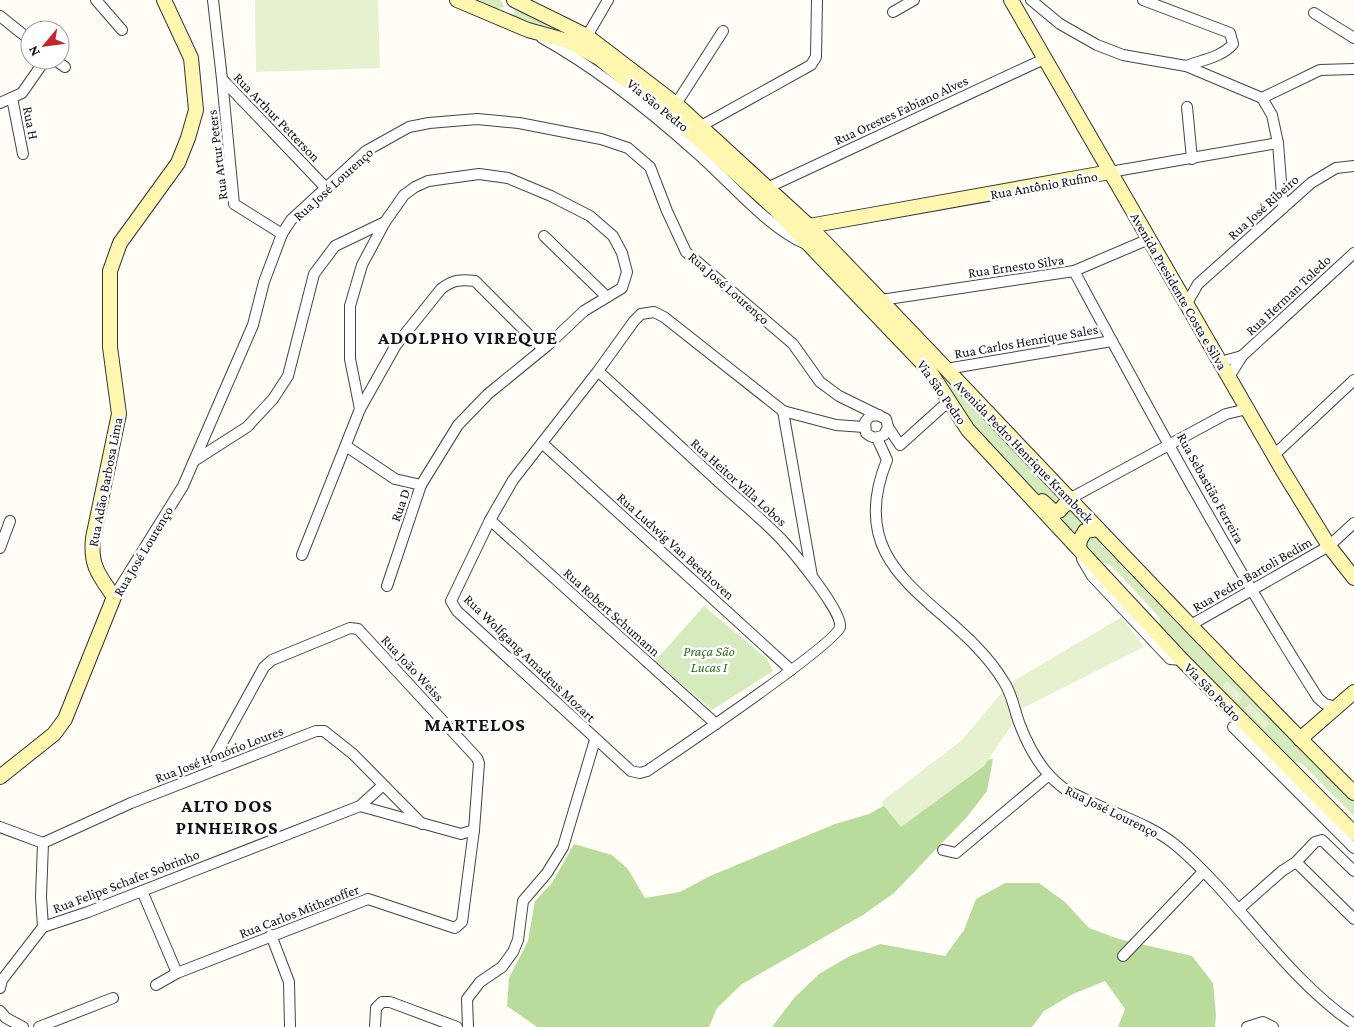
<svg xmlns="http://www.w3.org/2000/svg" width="1354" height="1027" font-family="'Crimson Pro',serif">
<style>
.green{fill:#d5ebbd}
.forest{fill:#b9dc9c}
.pitch{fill:#e6f2cf}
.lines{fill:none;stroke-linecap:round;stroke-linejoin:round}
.street-casing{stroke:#444;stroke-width:12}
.secondary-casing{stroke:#333;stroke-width:16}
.street{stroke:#fff;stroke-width:10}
.secondary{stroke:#fff6b0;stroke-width:14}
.labels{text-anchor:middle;stroke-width:5;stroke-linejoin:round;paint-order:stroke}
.street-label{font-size:14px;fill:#111;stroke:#fff}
.park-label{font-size:14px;font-style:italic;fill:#2f6b1f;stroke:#fff}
.district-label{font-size:19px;font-weight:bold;letter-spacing:1px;fill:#111;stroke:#fff}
</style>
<rect width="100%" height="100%" fill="#fffdf5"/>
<g class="green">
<path d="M478 0H501L504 7 498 9Z"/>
<path d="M517 6 569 31 511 18Z"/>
<path d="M951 383 1061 498V503L1049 506 988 440C972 435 956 400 949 385Z"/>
<path d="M1072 508 1086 523 1073 536 1059 521Z"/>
<path d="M1090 537 1099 538 1103 541 1101 544 1236 685 1354 802V816L1301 763 1290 761 1159 626 1160 618 1111 565 1099 562 1086 548V539Z"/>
<path d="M704 606 767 659 773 671 712 710 655 661Z"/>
</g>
<g class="forest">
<path d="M993 759 987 791 967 817 894 893 863 915 742 984 717 1008 709 1027H537L507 1006 509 978 528 941 535 901 552 883 574 844 612 855 628 869 645 898 680 892 710 876 835 824 869 814 961 762Z"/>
<path d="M1005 883H1039L1065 902 1089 928 1119 939 1192 956 1213 983 1216 1015 1215 1027H1118L1125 1009 1105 981 1073 994 1044 1011 1032 1027H772L794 998 819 974 848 957 880 944 945 956 964 930 976 899Z"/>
</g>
<g class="pitch">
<path d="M255 0H378L380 68 256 72Z"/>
<path d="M1122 617 1144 647 1023 708 984 766 901 827 881 802 961 741 1010 683Z"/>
<path d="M1227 681 1243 697 1238 702 1222 686Z"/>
<path d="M1249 703 1269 724 1264 728 1244 708Z"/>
</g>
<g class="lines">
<g class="street-casing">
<g id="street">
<path d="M96 0 122 30"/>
<path d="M213 0 222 79 325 187"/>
<path d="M1031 0 1060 24 1097 45 1123 55 1186 66 1262 98 1272 115 1278 143 1283 208"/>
<path d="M1143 0 1230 33 1233 44C1222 57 1202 60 1186 66"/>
<path d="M893 12 914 0"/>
<path d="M1314 13 1354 38"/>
<path d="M0 16 30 40"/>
<path d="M587 36 608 0"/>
<path d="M542 38C598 69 650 111 698 154 729 181 769 229 806 244"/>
<path d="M55 60 65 67"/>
<path d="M222 79 234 204 282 234"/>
<path d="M12 98 23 154"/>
<path d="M1262 98 1320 70 1354 69"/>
<path d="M0 103 22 93 45 60"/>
<path d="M676 104 723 31"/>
<path d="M1187 107 1192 159"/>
<path d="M701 126 811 65 816 57 817 0"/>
<path d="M1110 172 1278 143"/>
<path d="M769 187 1044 59"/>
<path d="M544 236 607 297"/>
<path d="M1074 271C1152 415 1230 560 1318 698L1325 704 1336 707"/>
<path d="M881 300 1074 271 1149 239"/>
<path d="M1187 303 1198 284 1311 183 1336 168 1354 166"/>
<path d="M1220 362 1242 356"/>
<path d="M946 369 1112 341"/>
<path d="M598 371C639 409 680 446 721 484 741 502 763 520 782 540 794 553 843 612 840 627 836 644 672 754 647 771L640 773 631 771 457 611 451 601 490 520 513 480 598 371 634 321 641 314 654 312 664 317 783 411 812 576"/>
<path d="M1229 377 1242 356 1354 253"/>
<path d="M360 409 396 345 441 289C452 280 461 279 475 281L543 349"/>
<path d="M783 411 836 425 864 427"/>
<path d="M888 427 900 445 950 400"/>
<path d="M877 438 887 460C839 578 955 600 1004 682 1013 696 1014 710 1020 725 1029 748 1041 771 1061 786 1067 792 1077 795 1085 799 1116 815 1151 824 1178 847 1241 902 1285 977 1354 1024"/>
<path d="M542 443 791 670"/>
<path d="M346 446 395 479 421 485"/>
<path d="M1274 455 1354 380"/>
<path d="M194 461 247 427 273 399 288 376 314 274 335 246 385 222 404 195 415 187 428 181 479 174 508 178 551 196 590 216 613 236 622 253 627 272 622 288 584 311 548 345 488 394 458 425 421 485 387 586"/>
<path d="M1071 498 1226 414 1247 409"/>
<path d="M490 520 716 724"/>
<path d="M0 548 10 521"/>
<path d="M302 555 360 409 350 359V306L362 265 385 222"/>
<path d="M1082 559 1092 576 1170 659 1182 660"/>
<path d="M114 597 183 486 253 325 264 282 282 234 291 220 366 151 409 127 429 123 477 119 519 123 601 139 628 148 650 167 667 211 686 252 793 344 820 382 839 396 886 419 888 427 884 435C876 438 873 439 866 433L865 422 870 416 879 415"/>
<path d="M1189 626 1329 546 1354 523"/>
<path d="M1233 727 1354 848"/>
<path d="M360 806 382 786"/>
<path d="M0 827 43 843 131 803 316 731H324L353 754 422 824"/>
<path d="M43 843 41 897 43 927"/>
<path d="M943 850 956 853 1049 775"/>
<path d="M1296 862 1315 842 1322 840 1354 871"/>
<path d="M142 891 177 973"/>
<path d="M1239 909 1282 871 1296 862 1354 919"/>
<path d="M43 927 88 912 360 806 461 834 474 830"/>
<path d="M271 935 289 982 290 1027"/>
<path d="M1123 956 1203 872"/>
<path d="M156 985 177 973 368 899 455 928 462 922 474 830 479 763 477 758 358 629 350 628 272 660 264 667 215 756 218 768"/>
<path d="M0 988 2 980 43 927"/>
<path d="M0 1011 6 1018 23 1027"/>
<path d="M39 1027 113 998"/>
<path d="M375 1027 376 1008 382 1002H390L457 1027"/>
<path d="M468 1027 467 999 480 982 502 967 513 952 518 940 523 901 547 873 563 847 595 740"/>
<path d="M1247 1027 1263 1022 1273 1027"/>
</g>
</g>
<g class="secondary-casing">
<g id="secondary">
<path d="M457 0 528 30 568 41 599 58 693 134 773 207 929 370 968 430 1182 660 1354 833"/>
<path d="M514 0 587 36 676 104 809 226C992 414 1169 608 1354 793"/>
<path d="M1011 0 1283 471 1329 546 1354 578"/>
<path d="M809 226 1110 172"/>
<path d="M1042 501 1054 512 1059 511 1071 498"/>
<path d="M1079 548 1080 540 1085 531 1098 529"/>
<path d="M1300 739 1354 692"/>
<path d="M0 777 54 734 65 719 114 597C99 575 90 566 93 538L119 414 110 347V271L120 243 178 163 188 138 196 110 191 58 164 0"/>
</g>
</g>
<use href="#street" class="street"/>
<use href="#secondary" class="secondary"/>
</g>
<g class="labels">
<g class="street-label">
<text transform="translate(658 105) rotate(39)" y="5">Via São Pedro</text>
<text transform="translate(901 110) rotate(-25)" y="5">Rua Orestes Fabiano Alves</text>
<text transform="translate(277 117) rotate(46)" y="5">Rua Arthur Petterson</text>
<text transform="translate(31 123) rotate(79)" y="5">Rua H</text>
<text transform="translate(217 155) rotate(-97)" y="5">Rua Artur Peters</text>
<text transform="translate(333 184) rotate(-42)" y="5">Rua José Lourenço</text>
<text transform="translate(1044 185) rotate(-10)" y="5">Rua Antônio Rufino</text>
<text transform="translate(1263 207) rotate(-42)" y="5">Rua José Ribeiro</text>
<text transform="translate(1016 266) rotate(-8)" y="5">Rua Ernesto Silva</text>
<text transform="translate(729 288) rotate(41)" y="5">Rua José Lourenço</text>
<text transform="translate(1179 291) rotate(60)" y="5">Avenida Presidente Costa e Silva</text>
<text transform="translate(1288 295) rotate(-43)" y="5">Rua Herman Toledo</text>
<text transform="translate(1026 341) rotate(-10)" y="5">Rua Carlos Henrique Sales</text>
<text transform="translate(942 392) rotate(55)" y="5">Via São Pedro</text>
<text transform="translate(1024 451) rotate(46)" y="5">Avenida Pedro Henrique Krambeck</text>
<text transform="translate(105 482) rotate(-79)" y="5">Rua Adão Barbosa Lima</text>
<text transform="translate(739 482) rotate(42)" y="5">Rua Heitor Villa Lobos</text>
<text transform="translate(1211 488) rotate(61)" y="5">Rua Sebastião Ferreira</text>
<text transform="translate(400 505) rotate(-71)" y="5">Rua D</text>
<text transform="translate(676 546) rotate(42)" y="5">Rua Ludwig Van Beethoven</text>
<text transform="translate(143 551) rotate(-59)" y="5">Rua José Lourenço</text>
<text transform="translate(1252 574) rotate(-30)" y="5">Rua Pedro Bartoli Bedim</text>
<text transform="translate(612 612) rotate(42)" y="5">Rua Robert Schumann</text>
<text transform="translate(530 658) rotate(44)" y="5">Rua Wolfgang Amadeus Mozart</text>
<text transform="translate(413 668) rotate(47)" y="5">Rua João Weiss</text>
<text transform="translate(1213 692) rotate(46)" y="5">Via São Pedro</text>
<text transform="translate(219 754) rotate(-21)" y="5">Rua José Honório Loures</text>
<text transform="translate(1112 811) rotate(26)" y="5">Rua José Lourenço</text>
<text transform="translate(126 881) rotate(-21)" y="5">Rua Felipe Schafer Sobrinho</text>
<text transform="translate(299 911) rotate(-21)" y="5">Rua Carlos Mitheroffer</text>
</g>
<g class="park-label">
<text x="709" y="656">Praça São<tspan x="709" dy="16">Lucas I</tspan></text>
</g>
<g class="district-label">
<text x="468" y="344">ADOLPHO VIREQUE</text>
<text x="475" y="731">MARTELOS</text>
<text x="227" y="812">ALTO DOS<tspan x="227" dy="22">PINHEIROS</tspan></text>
</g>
</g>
<g transform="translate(45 45) rotate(241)"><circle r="24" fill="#ffffff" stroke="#a0a0a0"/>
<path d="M0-4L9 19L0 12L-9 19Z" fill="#c4262e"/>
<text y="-8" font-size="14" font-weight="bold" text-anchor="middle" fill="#111111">N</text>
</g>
</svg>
